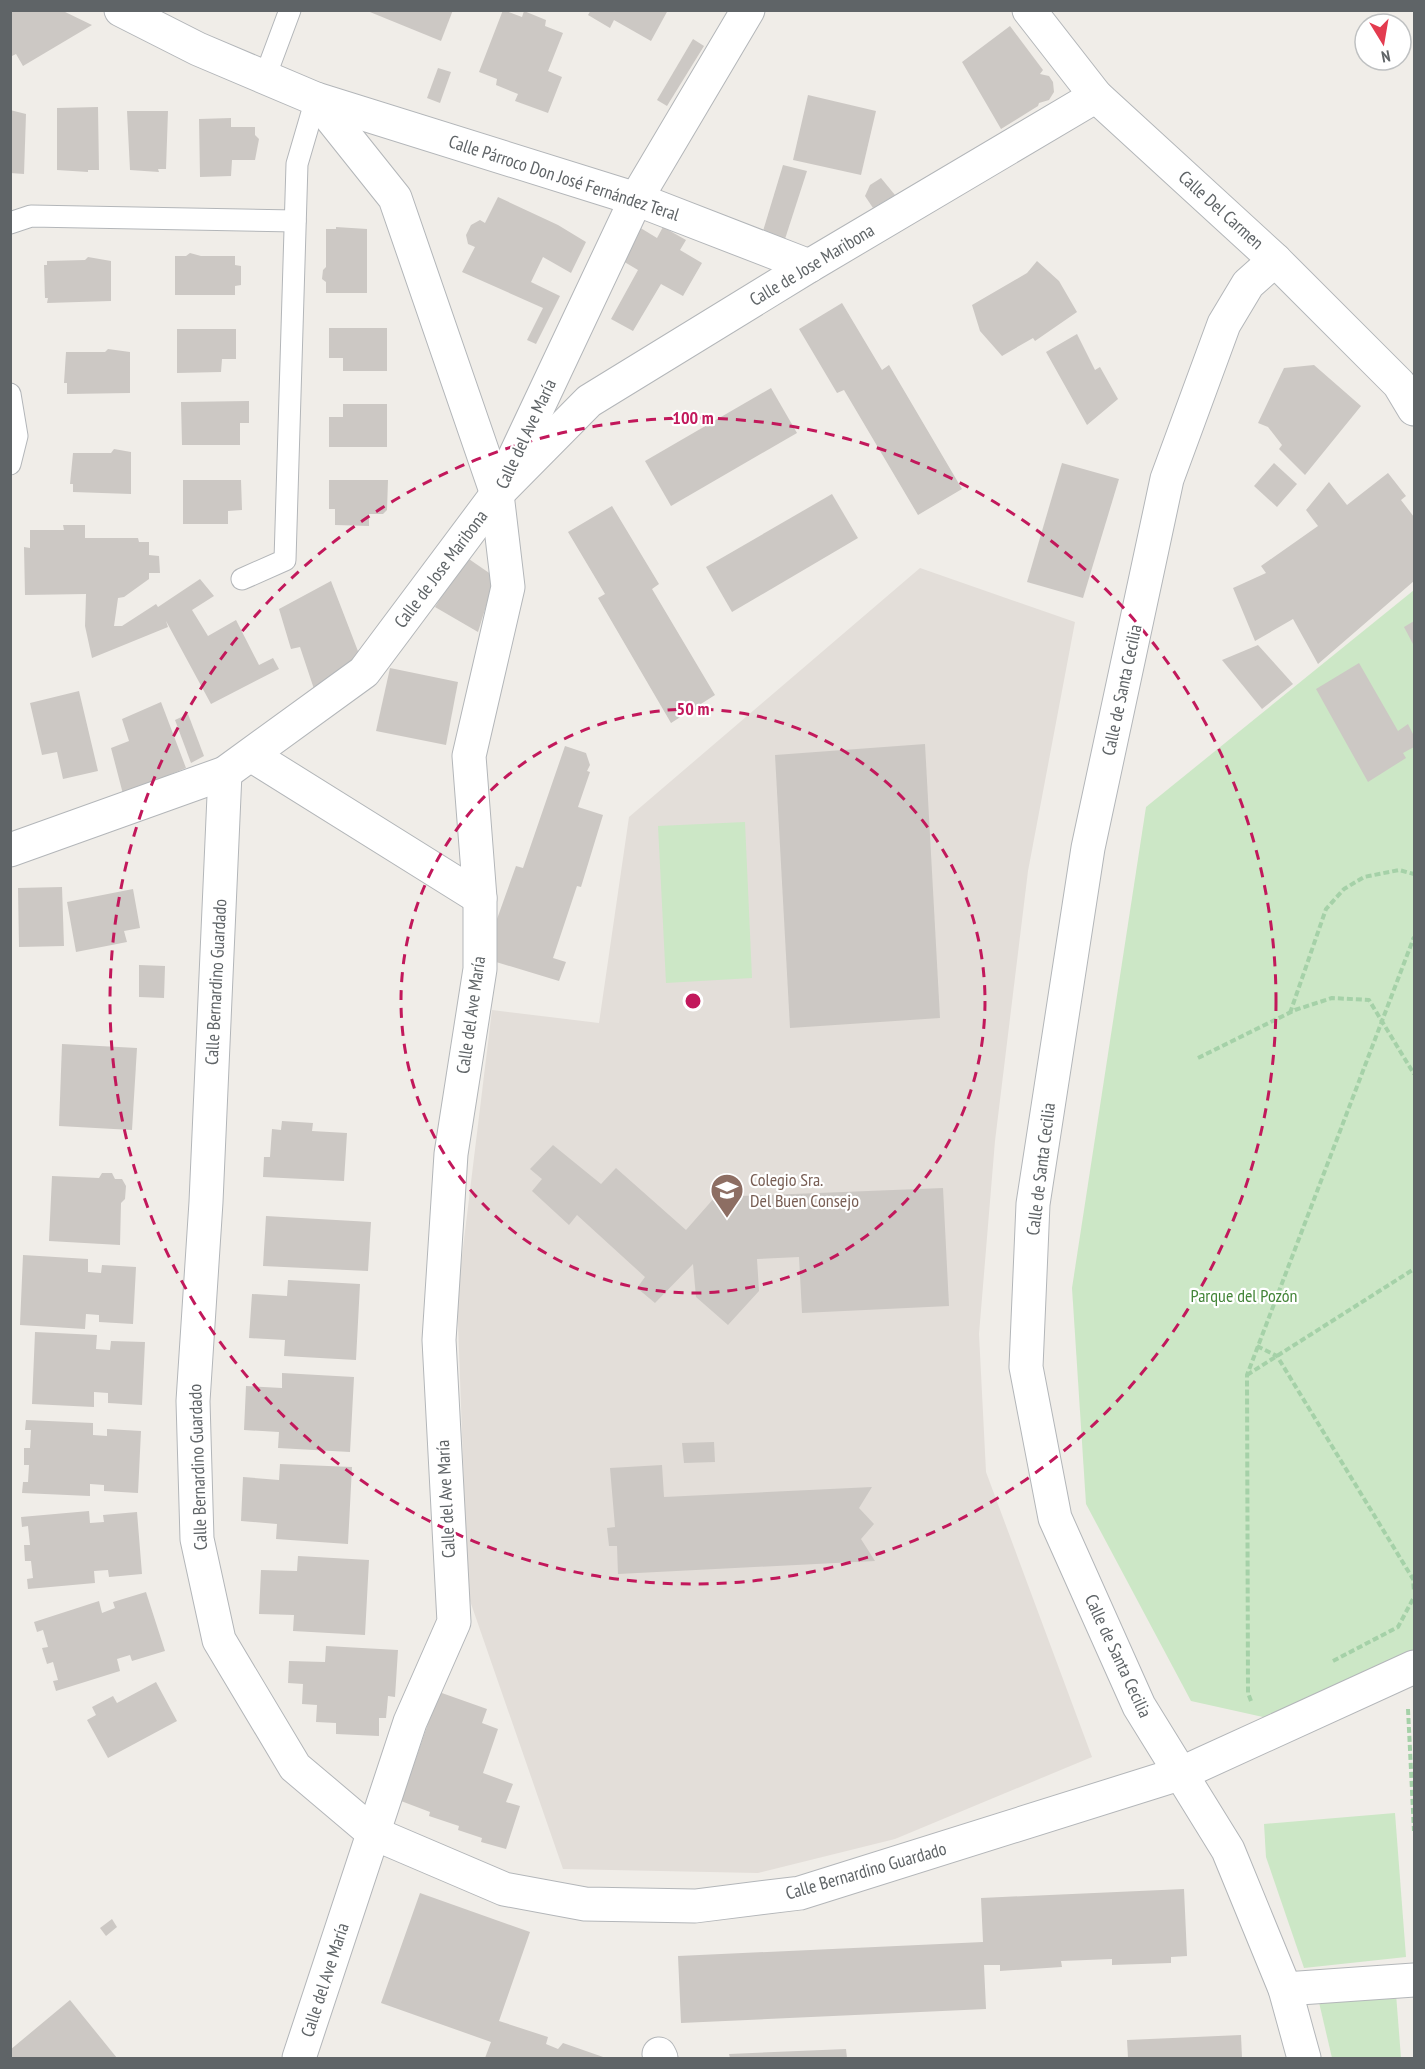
<svg xmlns="http://www.w3.org/2000/svg" width="1425" height="2069" font-family="'PT Sans Narrow',sans-serif">
<style>
.education{fill:#e3ded9}
.green{fill:#cce7c6}
.building{fill:#ccc8c4}
.lines{fill:none;stroke-linecap:round;stroke-linejoin:round}
.lane-casing{stroke:#b3b6b9;stroke-width:23}
.street-casing{stroke:#b3b6b9;stroke-width:35}
.path{stroke:#a5d1a8;stroke-width:4;stroke-dasharray:6 3;stroke-linecap:butt}
.lane{stroke:#fff;stroke-width:21}
.street{stroke:#fff;stroke-width:33}
.ring{fill:none;stroke:#c2185b;stroke-width:3;stroke-dasharray:10 8}
.labels{text-anchor:middle;stroke-width:4.5;stroke-linejoin:round;paint-order:stroke}
.street-label{font-size:18px;fill:#5f6467;stroke:#fff}
.education-label{font-size:18px;fill:#785e54;stroke:#fff;text-anchor:start}
.park-label{font-size:18px;fill:#448539;stroke:#fff}
.centre{fill:#c2185b;stroke:#fff;stroke-width:3}
.ring-label{font-size:18px;text-anchor:middle;font-weight:bold;fill:#c2185b;stroke:#fff;stroke-width:4.5;stroke-linejoin:round;paint-order:stroke}
</style>
<rect width="100%" height="100%" fill="#f0ede8"/>
<path class="education" d="M920 568 1075 622 1028 871 995 1141 979 1334 986 1472 1092 1757 895 1839 758 1873 563 1869 468 1595 457 1297 492 1010 599 1023 629 817Z"/>
<g class="green">
<path d="M1414 590V1649L1272 1719 1191 1701 1086 1504 1072 1288 1146 807Z"/>
<path d="M745 822 752 978 666 983 658 826Z"/>
<path d="M1395 1813 1406 1957 1304 1968 1266 1857 1264 1824Z"/>
<path d="M1396 1994 1401 2058H1332L1318 1998Z"/>
</g>
<g class="building">
<path d="M10 10H61L92 25 23 66 16 54 10 57Z"/>
<path d="M365 10H453L441 41Z"/>
<path d="M503 10 522 17 524 11 546 20 545 26 563 33 548 71 562 77 548 113 515 101 518 94 496 85 497 79 479 72Z"/>
<path d="M591 10H668L651 41 614 20 610 28 588 15Z"/>
<path d="M1010 26 1043 70 1040 74 1049 76 1053 82 1054 92 1049 100 1039 103 1038 106 1001 129 962 62Z"/>
<path d="M693 39 704 46 667 106 657 100Z"/>
<path d="M438 68 451 72 440 103 427 98Z"/>
<path d="M808 95 876 111 861 175 793 160Z"/>
<path d="M98 107 99 170H88V172L57 170V108Z"/>
<path d="M10 110 26 114 24 174 10 173Z"/>
<path d="M127 111H168L166 169H158L159 172 130 170Z"/>
<path d="M231 118V127H255V135L259 139 255 160H232L231 176 200 177 199 119Z"/>
<path d="M783 165 807 171 785 239 763 231Z"/>
<path d="M881 178 895 195 873 208 865 196 870 185Z"/>
<path d="M498 197 558 225 586 242 571 273 543 257 531 282 560 296 536 344 527 340 543 308 462 272 475 247 468 244 466 235 471 225 480 220 485 223Z"/>
<path d="M634 224 657 238 663 227 686 240 680 250 702 263 683 296 661 284 633 331 611 319 638 270 616 257Z"/>
<path d="M336 227 367 229V293H326V282L322 279 323 270 326 267V229H336Z"/>
<path d="M190 253 201 256H235V265L241 266V285L235 286V295H175V256H186Z"/>
<path d="M88 257 111 261V301L47 303 48 298H45L44 265H47V261L85 260Z"/>
<path d="M1037 261 1059 281 1077 312 1035 341 1033 338 1002 356 980 331 972 305 1027 273Z"/>
<path d="M842 303 882 370 889 365 962 489 918 515 844 390 837 393 799 329Z"/>
<path d="M329 328H387V371H343V358H329Z"/>
<path d="M177 329H236V359H222L221 372 177 373Z"/>
<path d="M1077 334 1095 370 1100 367 1118 399 1087 425 1046 352Z"/>
<path d="M108 349 130 352V393L67 394V383H64L66 352H105Z"/>
<path d="M1314 365 1361 406 1305 475 1279 449 1282 445 1268 427 1258 423 1284 368Z"/>
<path d="M771 388 797 433 671 506 645 461Z"/>
<path d="M249 401V423H240V445H182L181 402Z"/>
<path d="M343 404H387V447H329V417H343Z"/>
<path d="M114 449 131 452V494L73 492V484H70L73 453H111Z"/>
<path d="M1062 463 1119 479 1083 598 1027 582Z"/>
<path d="M1274 463 1297 484 1277 507 1254 486Z"/>
<path d="M1388 473 1406 496 1401 500 1414 517V581L1318 664 1293 619 1255 641 1233 588 1266 573 1261 566 1318 526 1306 510 1329 482 1347 505Z"/>
<path d="M183 480H241L242 510 228 511V524H183Z"/>
<path d="M329 480H388L387 510 383 514H369V526L335 525V509H329Z"/>
<path d="M832 494 858 538 732 612 706 567Z"/>
<path d="M612 506 659 584 652 589 715 695 671 723 598 598 605 594 568 532Z"/>
<path d="M63 525H85V538H138L139 542H149V555L159 556 160 573H149V579L124 597 118 598 114 626H122L156 604 158 607 200 579 214 596 192 610 208 636 236 620 259 665 273 658 279 669 211 704 166 621 168 627 92 658 85 626 86 594 25 595 24 547 30 548V530H64Z"/>
<path d="M466 557 495 577 478 632 435 607Z"/>
<path d="M331 581 361 659 314 689 300 647 291 649 279 609Z"/>
<path d="M1414 621V646L1404 627Z"/>
<path d="M1258 645 1293 684 1262 709 1222 660Z"/>
<path d="M1359 663 1398 731 1408 724 1414 736V747L1403 753 1406 758 1368 782 1316 689Z"/>
<path d="M390 668 458 682 446 745 376 731Z"/>
<path d="M79 691 98 771 63 779 57 752 42 755 30 703Z"/>
<path d="M161 702 186 768 123 794 111 748 129 741 122 719Z"/>
<path d="M188 714 204 756 191 763 175 720Z"/>
<path d="M925 744 940 1018 790 1028 775 755Z"/>
<path d="M565 746 586 753 590 765 587 771 590 772 578 807 603 815 581 887 577 886 553 958 566 962 559 981 483 958 516 866 523 868Z"/>
<path d="M62 887 64 946 19 947 18 888Z"/>
<path d="M133 889 140 928 124 931 127 942 76 952 67 902Z"/>
<path d="M139 965 165 966 164 998 139 997Z"/>
<path d="M62 1044 137 1048 132 1130 59 1126Z"/>
<path d="M282 1121 313 1123 312 1131 347 1133 344 1181 263 1177 264 1157H270L272 1129 281 1130Z"/>
<path d="M553 1145 601 1184 616 1168 686 1230 715 1197 943 1188 949 1306 802 1313 799 1257 757 1259 759 1291 728 1325 696 1297 693 1264 655 1303 637 1288 645 1277 577 1215 569 1225 532 1191 542 1179 530 1169Z"/>
<path d="M102 1173H112L115 1179H122L126 1186 125 1199 121 1203 120 1245 49 1241 52 1176 99 1178Z"/>
<path d="M266 1216 371 1222 368 1271 263 1266Z"/>
<path d="M23 1255 88 1259V1272L101 1273 102 1265 136 1267 133 1324 99 1322V1315L86 1314 85 1329 20 1325Z"/>
<path d="M288 1280 360 1284 356 1360 284 1356 285 1340 249 1338 252 1294 287 1296Z"/>
<path d="M35 1332 97 1335 96 1349 110 1350 111 1341 145 1342 142 1405 108 1403V1393L94 1392V1407L32 1404Z"/>
<path d="M282 1373 354 1377 350 1452 278 1448 279 1432 244 1430 246 1386 282 1388Z"/>
<path d="M26 1420 93 1423V1435L107 1436V1429L141 1431 138 1493 104 1491V1485L90 1484V1496L22 1493 23 1482H28L29 1465H24V1448H30L31 1430H25Z"/>
<path d="M714 1442 715 1462 684 1463 682 1443Z"/>
<path d="M280 1464 352 1467 348 1544 276 1539 277 1524 241 1521 243 1477 279 1480Z"/>
<path d="M662 1465 664 1497 872 1487 859 1508 874 1524 861 1539 875 1561 618 1574 617 1546H609L607 1528 615 1527 610 1468Z"/>
<path d="M89 1511 90 1523 104 1522 103 1515 137 1512 142 1574 109 1577 108 1570 94 1571 95 1583 28 1589 27 1579 33 1578 31 1561H25L24 1545H30L28 1526 22 1527 21 1517Z"/>
<path d="M298 1556 369 1560 365 1635 293 1631 294 1615 259 1614 261 1570 297 1571Z"/>
<path d="M146 1592 165 1651 132 1661 130 1655 117 1659 120 1671 56 1691 53 1681 58 1680 53 1662 47 1664 42 1648 48 1647 43 1630 37 1632 34 1622 99 1601 102 1613 115 1608 113 1602Z"/>
<path d="M326 1646 398 1650 395 1697 388 1696 386 1718H379V1736L336 1734V1723L316 1722 317 1705 302 1704 303 1684 288 1683 289 1661 325 1662Z"/>
<path d="M156 1682 177 1721 108 1758 87 1720 96 1715 92 1707 113 1696 117 1703Z"/>
<path d="M439 1692 487 1709 482 1723 498 1729 483 1773 513 1784 506 1802 520 1806 506 1849 481 1842 482 1838 458 1830 459 1826 429 1816 430 1812 401 1801Z"/>
<path d="M1184 1889 1187 1956 1171 1957V1963L1112 1965V1959L1061 1961 1062 1967 1000 1971V1965H984L986 2009 681 2023 678 1956 983 1942 981 1898Z"/>
<path d="M420 1893 530 1932 499 2021 548 2037 546 2044 558 2049 563 2043 606 2058H485L491 2042 381 2003Z"/>
<path d="M112 1919 117 1927 106 1936 100 1928Z"/>
<path d="M70 2000 117 2058H10V2050Z"/>
<path d="M1241 2035 1242 2058H1128L1127 2040Z"/>
<path d="M846 2049 847 2058H730L729 2054Z"/>
</g>
<g class="lines">
<g class="lane-casing">
<g id="lane">
<path d="M265 77 290 10"/>
<path d="M10 223 31 216 295 221"/>
<path d="M10 394 17 436 10 464"/>
<path d="M242 579 285 560 297 164 316 99"/>
</g>
</g>
<g class="street-casing">
<g id="street">
<path d="M121 10 198 49 316 99 395 198 497 494"/>
<path d="M1029 10 1096 96 1275 260 1399 384 1414 409"/>
<path d="M316 99 636 199 809 266"/>
<path d="M1275 260 1248 284 1224 324 1167 479 1088 848 1033 1204 1026 1367 1055 1518 1139 1706 1228 1850 1285 1989 1304 2058"/>
<path d="M251 755 480 898"/>
<path d="M225 773 206 1202 193 1401 197 1539 219 1640 295 1767 373 1833 504 1889 585 1904 695 1906 800 1893 1182 1773 1414 1667"/>
<path d="M10 850 225 773 364 672 497 494 589 401 809 266 1096 96"/>
<path d="M1285 1989 1414 1980"/>
<path d="M659 2054 661 2058"/>
<path d="M299 2058 410 1722 454 1622 439 1340 451 1154 480 969V898L469 756 508 587 497 494 636 199 748 10"/>
</g>
</g>
<g class="path">
<path d="M1290 1013 1326 909 1344 889 1364 877 1399 870 1414 874"/>
<path d="M1198 1058 1295 1010 1332 998 1369 1000 1414 1074"/>
<path d="M1257 1346 1277 1356 1413 1579 1414 1591"/>
<path d="M1247 1375 1414 1269"/>
<path d="M1333 1661 1398 1627 1414 1597"/>
<path d="M1251 1701 1248 1693 1247 1375 1414 937"/>
<path d="M1408 1709 1414 1831"/>
</g>
<use href="#lane" class="lane"/>
<use href="#street" class="street"/>
</g>
<g class="ring">
<circle cx="693" cy="1001" r="292"/>
<circle cx="693" cy="1001" r="583"/>
</g>
<defs>
<g id="school-pin" transform="scale(1.725)"><path d="M0 17L-7.5 6A9.5 9.5 0 1 1 7.5 6Z" fill="#8d6e63" stroke="#fff"/><path d="M0-5L7-2L0 1L-7-2ZM-4 1L0 2.5L4 1V4Q0 6-4 4Z" fill="#fff"/></g>
</defs>
<g fill-rule="evenodd">
<use href="#school-pin" x="727" y="1190"/>
</g>
<g class="labels">
<g class="street-label">
<text transform="translate(564 178) rotate(18)" y="6">Calle Párroco Don José Fernández Teral</text>
<text transform="translate(1221 210) rotate(42)" y="6">Calle Del Carmen</text>
<text transform="translate(812 265) rotate(-31)" y="6">Calle de Jose Maribona</text>
<text transform="translate(526 434) rotate(-65)" y="6">Calle del Ave María</text>
<text transform="translate(441 569) rotate(-53)" y="6">Calle de Jose Maribona</text>
<text transform="translate(1122 690) rotate(-78)" y="6">Calle de Santa Cecilia</text>
<text transform="translate(216 982) rotate(-87)" y="6">Calle Bernardino Guardado</text>
<text transform="translate(471 1015) rotate(-82)" y="6">Calle del Ave María</text>
<text transform="translate(1041 1169) rotate(-83)" y="6">Calle de Santa Cecilia</text>
<text transform="translate(198 1467) rotate(-92)" y="6">Calle Bernardino Guardado</text>
<text transform="translate(446 1499) rotate(-93)" y="6">Calle del Ave María</text>
<text transform="translate(1118 1656) rotate(65)" y="6">Calle de Santa Cecilia</text>
<text transform="translate(866 1871) rotate(-16)" y="6">Calle Bernardino Guardado</text>
<text transform="translate(325 1980) rotate(-72)" y="6">Calle del Ave María</text>
</g>
<g class="education-label">
<text x="750" y="1186">Colegio Sra.<tspan x="750" dy="21">Del Buen Consejo</tspan></text>
</g>
<g class="park-label">
<text x="1244" y="1302">Parque del Pozón</text>
</g>
</g>
<circle cx="693" cy="1001" r="9" class="centre"/>
<g class="ring-label">
<text x="693" y="424">100 m</text>
<text x="693" y="715">50 m</text>
</g>
<rect width="1425" height="2069" fill="none" stroke="#5f6467" stroke-width="24"/>
<g transform="translate(1383 42) rotate(169)"><circle r="28" fill="#ffffff" stroke="#bfc1c2" stroke-width="1.5"/>
<path d="M0-4.5L10 22L0 15L-10 22Z" fill="#e33b4f"/>
<text y="-9" font-size="16" font-weight="bold" text-anchor="middle" fill="#5f6467">N</text>
</g>
</svg>
